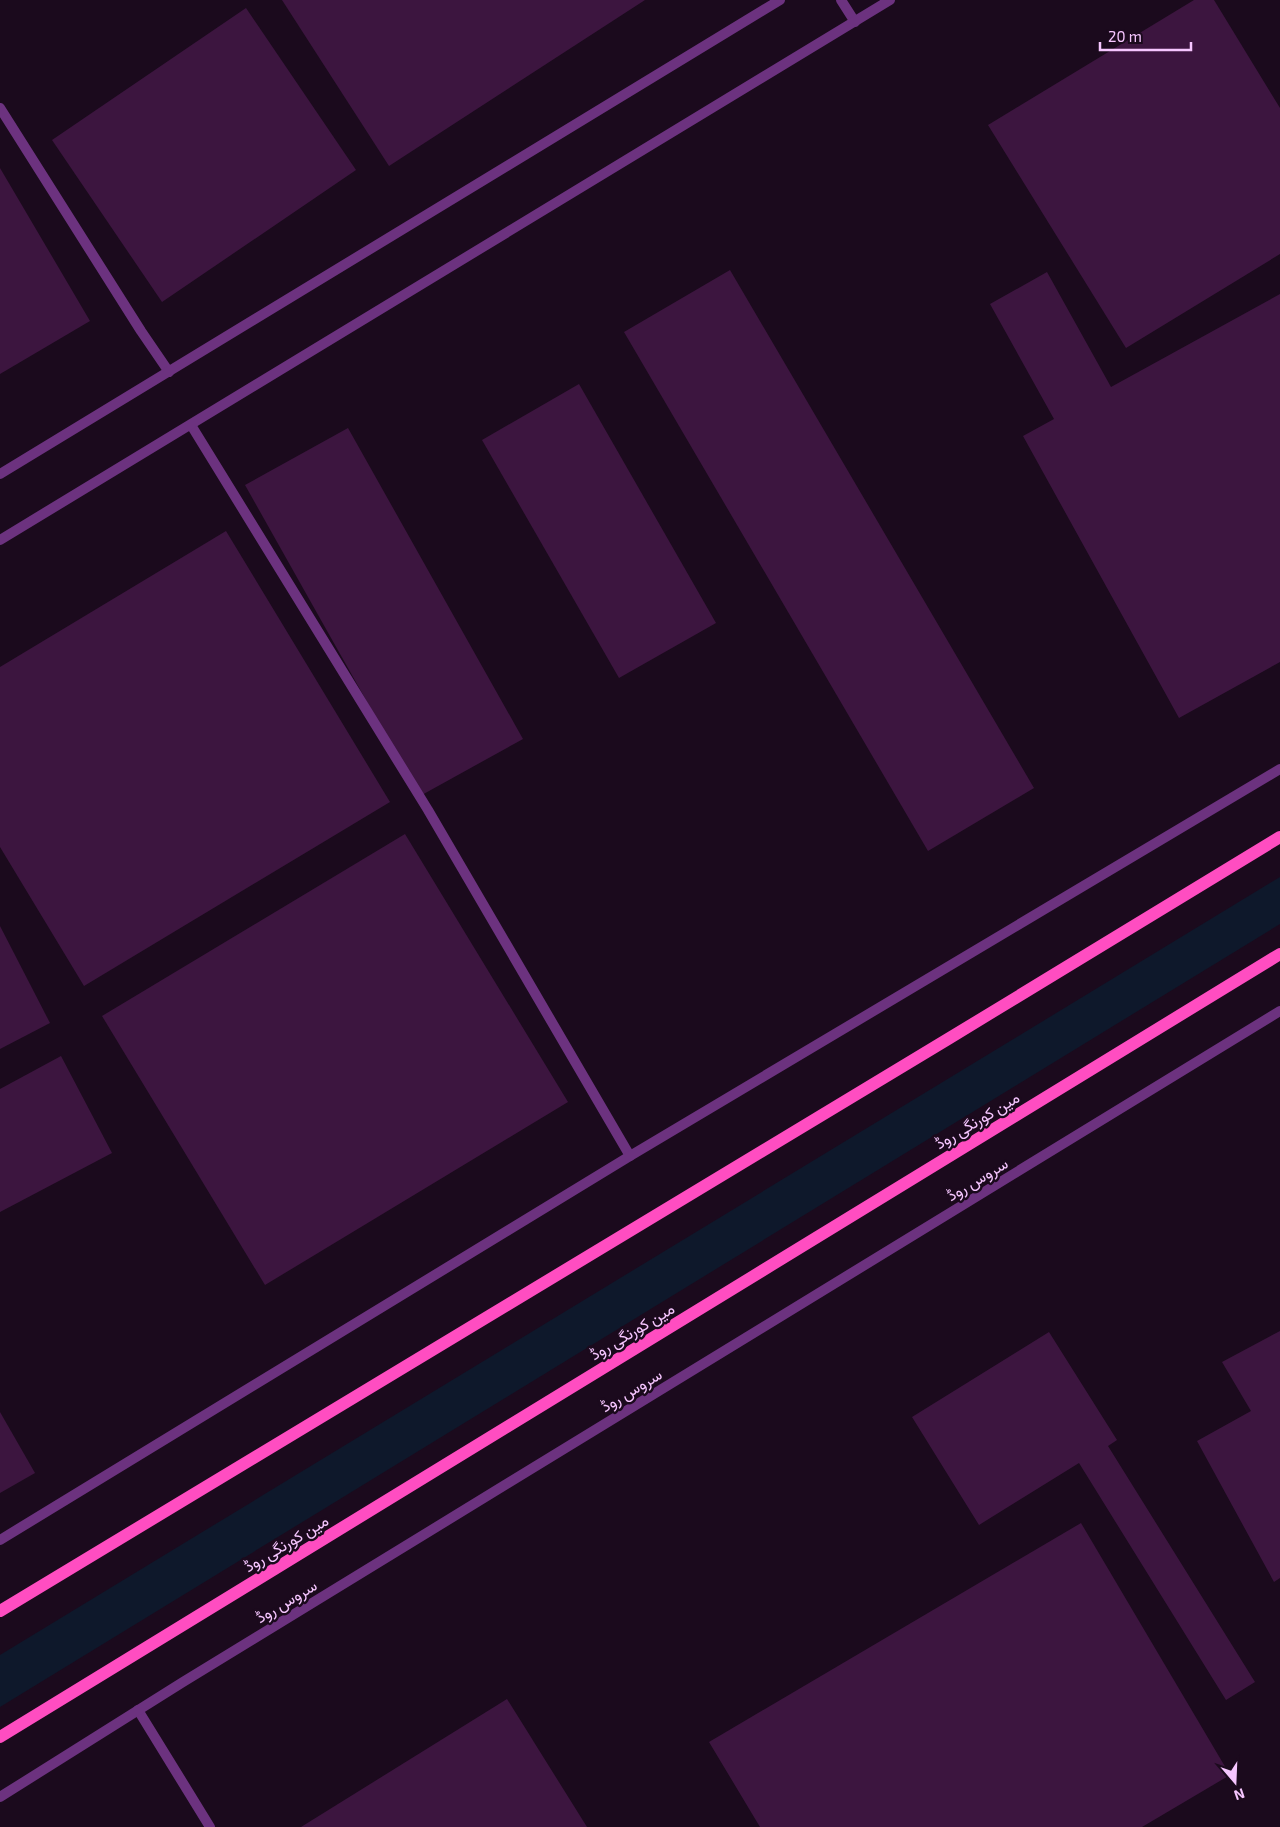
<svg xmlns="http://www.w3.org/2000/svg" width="1280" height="1827" font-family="'Exo 2',Vazirmatn,sans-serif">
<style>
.green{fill:#0e182b}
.building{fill:#3c153f}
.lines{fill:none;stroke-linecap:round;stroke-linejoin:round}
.lane{stroke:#6c327f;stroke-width:10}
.street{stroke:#6c327f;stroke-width:10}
.primary{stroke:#ff4dc1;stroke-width:12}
.labels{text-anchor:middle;stroke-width:5;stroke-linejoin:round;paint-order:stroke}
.street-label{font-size:16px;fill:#f6c6ff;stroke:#1b0a1d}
</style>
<rect width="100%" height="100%" fill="#1b0a1d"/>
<path class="green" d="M1280 877V924L0 1707V1655Z"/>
<g class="building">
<path d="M282 0H645L389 166Z"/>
<path d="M1194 0H1214L1280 108V254L1126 348 988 125Z"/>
<path d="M246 8 356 170 162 302 52 140Z"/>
<path d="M0 168 90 321 0 374Z"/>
<path d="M730 270 1034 788 928 851 624 332Z"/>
<path d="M1047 272 1111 387 1280 294V662L1179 718 1023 436 1054 419 990 304Z"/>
<path d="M579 384 716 623 619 678 482 440Z"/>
<path d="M348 428 523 739 420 796 245 485Z"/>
<path d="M226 531 390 802 84 986 0 847V667Z"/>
<path d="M405 834 568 1102 265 1285 102 1016Z"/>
<path d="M0 926 50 1023 0 1049Z"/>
<path d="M61 1056 112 1153 0 1212V1089Z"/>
<path d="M1280 1331V1578L1274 1582 1197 1441 1251 1411 1222 1362Z"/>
<path d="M1049 1332 1117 1440 1108 1446 1255 1682 1226 1700 1079 1463 979 1525 912 1417Z"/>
<path d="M0 1412 35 1473 0 1493Z"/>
<path d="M1081 1523 1230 1775 1142 1827H760L709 1742Z"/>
<path d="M507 1699 587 1827H301Z"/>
</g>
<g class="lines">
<g class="lane">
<path d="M191 425 428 810 630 1156"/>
<path d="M0 1540 630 1156 1280 769"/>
<path d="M138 1710 210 1827"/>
<path d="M0 1797 183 1682 1280 1011"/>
</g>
<g class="street">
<path d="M841 0 855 22"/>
<path d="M0 108 141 331 169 372"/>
<path d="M0 474 780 0"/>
<path d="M0 540 890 0"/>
</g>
<g class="primary">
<path d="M0 1611 948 1039 1280 837"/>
<path d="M0 1737 1280 954"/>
</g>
</g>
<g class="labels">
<g class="street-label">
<text transform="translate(977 1120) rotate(-31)" y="6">مین کورنگی روڈ</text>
<text transform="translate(977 1179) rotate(-31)" y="6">سروس روڈ</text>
<text transform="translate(632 1331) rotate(-31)" y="6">مین کورنگی روڈ</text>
<text transform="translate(631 1390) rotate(-31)" y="6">سروس روڈ</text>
<text transform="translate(286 1543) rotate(-31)" y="6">مین کورنگی روڈ</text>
<text transform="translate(286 1601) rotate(-31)" y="6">سروس روڈ</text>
</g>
</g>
<g transform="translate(1235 1782) rotate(161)" stroke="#1b0a1d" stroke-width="4" paint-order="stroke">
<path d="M0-4L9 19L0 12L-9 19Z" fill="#f6c6ff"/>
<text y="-8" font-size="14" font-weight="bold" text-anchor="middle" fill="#f6c6ff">N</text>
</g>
<path d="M1100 42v8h91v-8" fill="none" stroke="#f6c6ff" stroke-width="2.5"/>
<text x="1108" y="42" font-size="15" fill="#f6c6ff" stroke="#1b0a1d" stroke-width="4" paint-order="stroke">20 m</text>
</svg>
